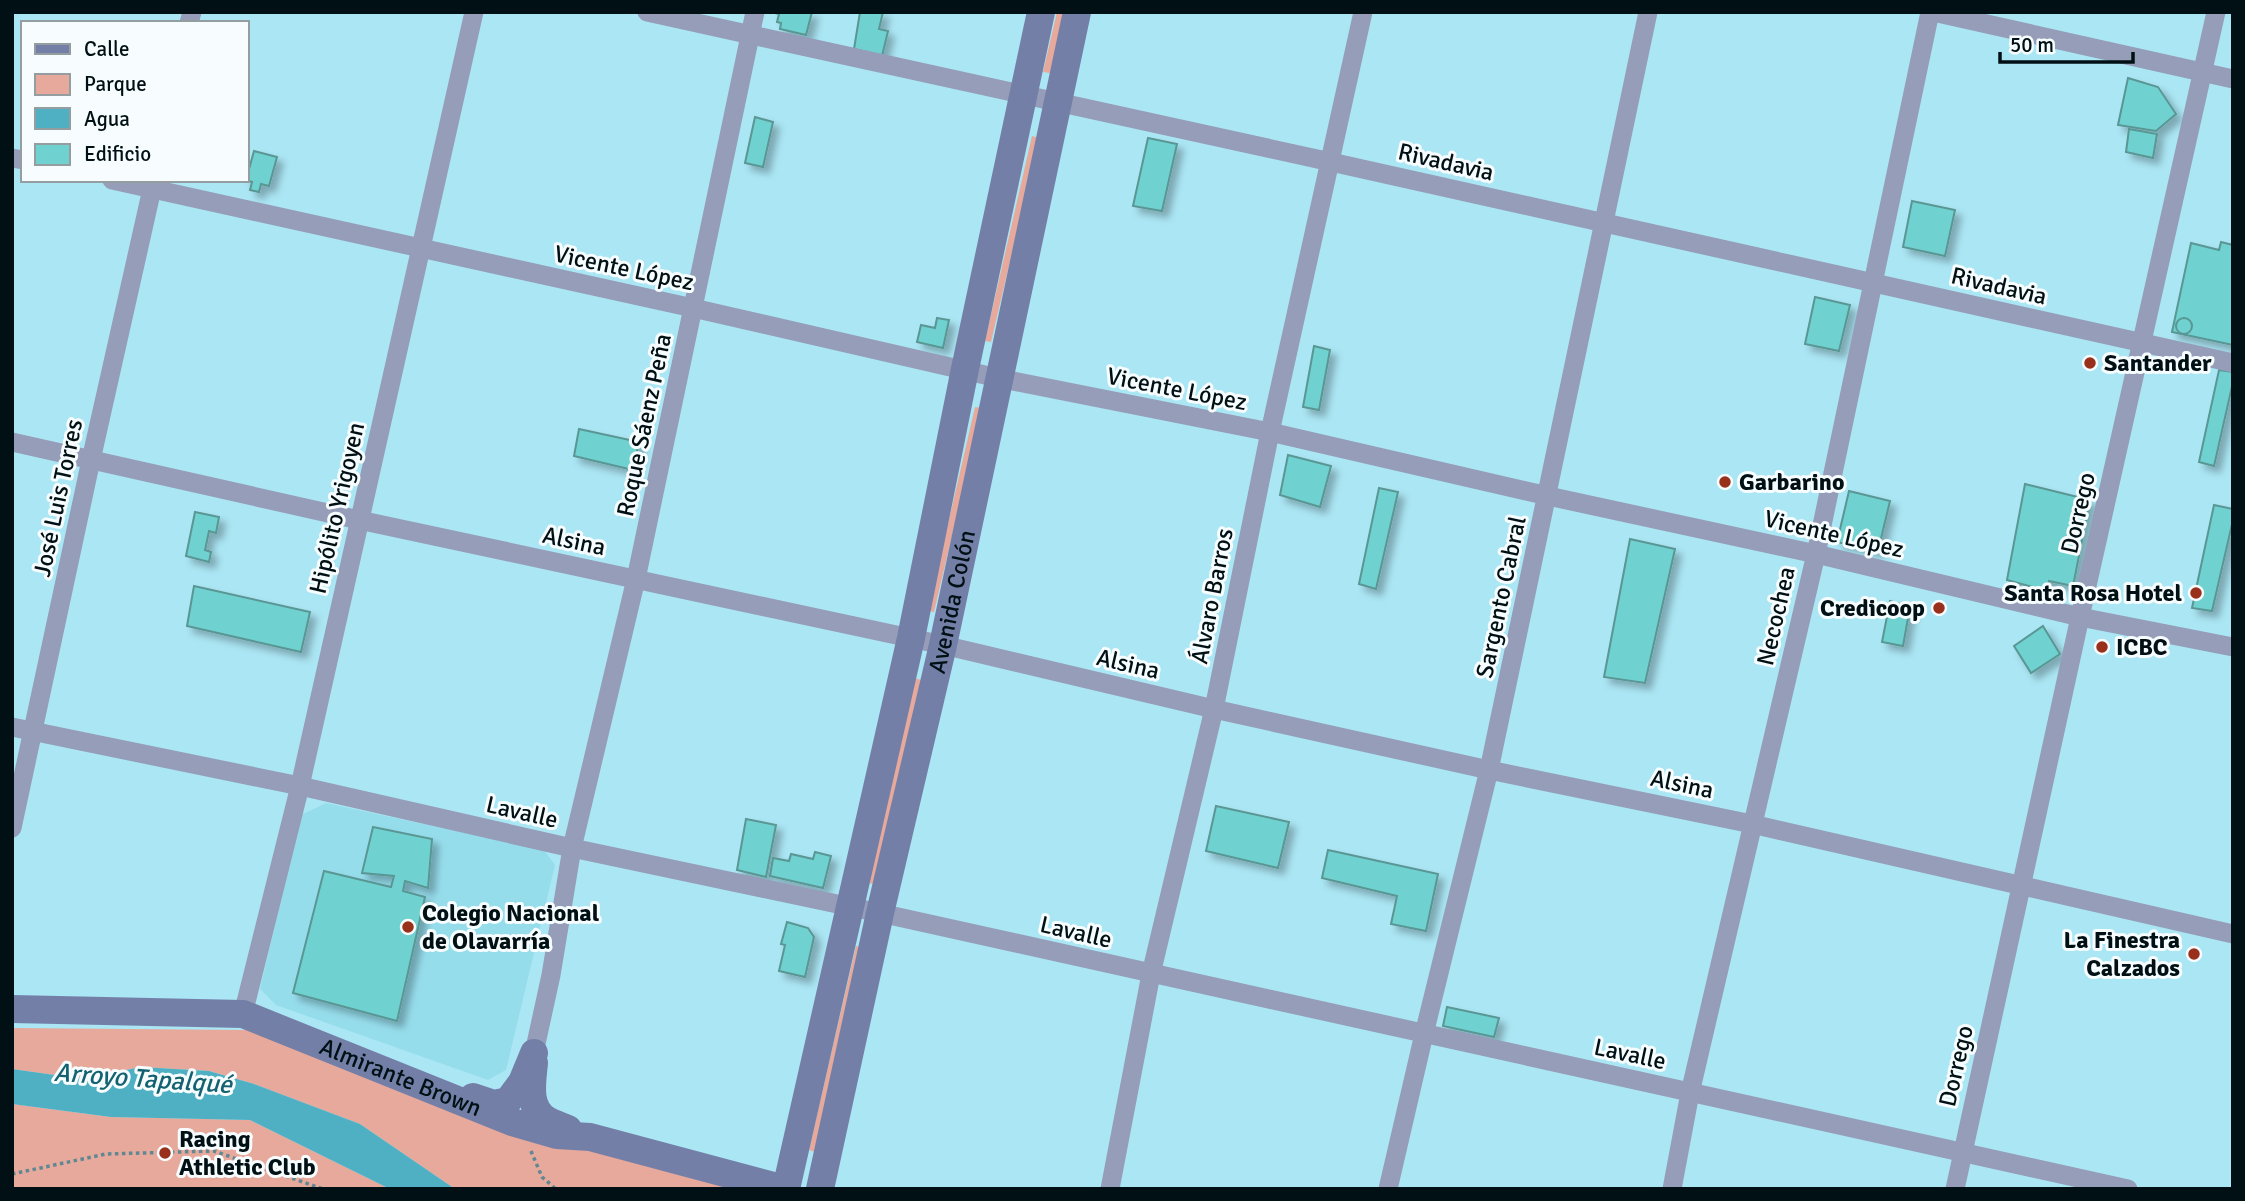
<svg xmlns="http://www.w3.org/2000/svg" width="2245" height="1201" font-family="Signika,sans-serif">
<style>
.built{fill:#96ddec}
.green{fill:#e6a99b}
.water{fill:#50b0c3}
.building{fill:#6fd2d0;stroke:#5a9694;stroke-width:2;filter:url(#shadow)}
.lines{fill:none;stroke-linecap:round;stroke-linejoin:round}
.path{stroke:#608892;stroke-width:3.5;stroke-dasharray:3.5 3.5;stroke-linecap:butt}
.street{stroke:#959db9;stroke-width:19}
.secondary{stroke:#747fa8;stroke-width:28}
.poi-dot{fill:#99301b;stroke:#f7fdfe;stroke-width:2.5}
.labels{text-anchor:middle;stroke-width:6;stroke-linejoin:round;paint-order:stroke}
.street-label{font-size:24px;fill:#001014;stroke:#f7fdfe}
.poi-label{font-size:24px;font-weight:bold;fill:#001014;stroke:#f7fdfe;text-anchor:start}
.water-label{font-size:26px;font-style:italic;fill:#146271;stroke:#f7fdfe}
</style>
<defs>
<filter id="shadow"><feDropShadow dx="6" dy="6" stdDeviation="3.5" flood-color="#0004"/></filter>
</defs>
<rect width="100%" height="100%" fill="#abe6f4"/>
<path class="built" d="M326 803 544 850 555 865 506 1070 488 1080 276 1005 260 989 301 815Z"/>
<g class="green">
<path d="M1057 12H1064L1050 73 1043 72Z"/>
<path d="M1032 136 1039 138 991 342 985 341Z"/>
<path d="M975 407 982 408 934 612 928 611Z"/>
<path d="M915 678 921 680 874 884 868 883Z"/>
<path d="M856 946 863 948 815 1152 809 1150Z"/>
<path d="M12 1028 247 1030 748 1189H455L360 1124 254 1084 209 1071 141 1067 83 1079 12 1069Z"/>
<path d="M12 1104 111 1117 250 1120 390 1189H12Z"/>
</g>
<path class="water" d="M141 1067 209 1071 254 1084 360 1124 455 1189H390L250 1120 111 1117 12 1104V1069L83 1079Z"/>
<g class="building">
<path d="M812 12 806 35 780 29 781 23 777 22 779 14 775 13Z"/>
<path d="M860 12H883L879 29 888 31 882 56 854 49Z"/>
<path d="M2128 78 2158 87 2176 114 2156 131 2118 125Z"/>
<path d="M755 117 773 122 763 167 745 163Z"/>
<path d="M2129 129 2157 134 2153 158 2126 152Z"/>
<path d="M1148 138 1177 144 1162 211 1133 206Z"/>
<path d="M254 151 277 157 269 186 261 184 259 192 250 190 252 182 246 180Z"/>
<path d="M1912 201 1955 210 1945 256 1903 247Z"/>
<path d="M2221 242 2233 245V345L2172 332 2191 243 2219 250Z"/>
<path d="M1815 297 1850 305 1839 351 1805 344Z"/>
<path d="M937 318 949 320 943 348 917 342 921 325 935 328Z"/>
<circle cx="2184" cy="326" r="8"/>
<path d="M1314 346 1330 350 1319 410 1303 407Z"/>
<path d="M2219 370 2233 372V382L2214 466 2199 462Z"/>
<path d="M579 429 639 442 633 470 574 456Z"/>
<path d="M1288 455 1331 466 1320 507 1280 495Z"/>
<path d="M2025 484 2090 500 2073 586 2049 581 2047 591 2007 580Z"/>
<path d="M1379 488 1398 492 1376 589 1359 584Z"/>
<path d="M1849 491 1890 501 1878 551 1837 542Z"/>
<path d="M2214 505 2233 509V520L2212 611 2192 608Z"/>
<path d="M195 512 219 517 216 533 209 531 205 550 211 552 209 562 186 556Z"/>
<path d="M1630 539 1675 549 1645 683 1604 677Z"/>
<path d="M194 586 310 612 301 652 187 626Z"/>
<path d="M1890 601 1910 607 1903 646 1882 642Z"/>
<path d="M2043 626 2060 654 2031 673 2014 646Z"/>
<path d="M1216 806 1289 822 1278 868 1206 851Z"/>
<path d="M746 819 776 825 766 877 737 870Z"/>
<path d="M373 827 432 839 428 888 405 881 403 891 425 897 397 1021 293 993 324 871 391 887 394 876 362 873Z"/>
<path d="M1328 850 1438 874 1426 931 1391 924 1397 896 1322 878Z"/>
<path d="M815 852 831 856 823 888 770 876 773 858 789 861 791 854 813 859Z"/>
<path d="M787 922 808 928 814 937 805 977 779 971 785 945 781 944Z"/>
<path d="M1447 1007 1499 1018 1494 1037 1443 1026Z"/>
</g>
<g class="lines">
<g class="path">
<path d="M531 1151 542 1177 556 1189"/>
<path d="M12 1174 106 1154 214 1151 323 1189"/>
</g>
<g class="street">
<path d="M647 12 1331 162 2233 363"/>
<path d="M1933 12 2233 79"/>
<path d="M189 23 192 12"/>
<path d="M12 158 23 160"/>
<path d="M112 180 693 308 998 378 1270 432 1548 496 1816 554 2080 617 2233 647"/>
<path d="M12 442 359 520 943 645 1214 709 1489 770 1752 824 2233 934"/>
<path d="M12 727 300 786 572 848 880 913 2128 1189"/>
<path d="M12 828 91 460 154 180"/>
<path d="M243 1014 300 786 474 12"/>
<path d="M534 1053 551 975 572 848 636 579 755 12"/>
<path d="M1110 1189 1151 974 1214 709 1270 432 1363 12"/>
<path d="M1388 1189 1424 1034 1489 770 1648 12"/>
<path d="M1672 1189 1690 1093 1816 554 1930 12"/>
<path d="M1955 1189 2080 617 2216 12"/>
</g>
<g class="secondary">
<path id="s1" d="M12 1009 243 1014 512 1122 557 1135 590 1137 785 1189"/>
<path d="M534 1063C532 1083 527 1108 547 1120 553 1124 562 1126 568 1129"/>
<path d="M473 1097 494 1104 508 1101 522 1082 534 1053"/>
<path d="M786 1189 911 638 965 369 1041 12"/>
<path id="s2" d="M820 1189 880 913 943 645 1077 12"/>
</g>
</g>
<g class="poi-dot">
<circle cx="2090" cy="363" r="7"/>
<circle cx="1725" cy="482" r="7"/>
<circle cx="2196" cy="593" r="7"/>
<circle cx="1939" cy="608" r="7"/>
<circle cx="2102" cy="647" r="7"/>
<circle cx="408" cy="927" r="7"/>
<circle cx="2194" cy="954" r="7"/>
<circle cx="165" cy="1153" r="7"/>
</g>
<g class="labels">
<g class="street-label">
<text transform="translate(1446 162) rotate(13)" y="8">Rivadavia</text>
<text transform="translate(624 268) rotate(12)" y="8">Vicente López</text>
<text transform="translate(1999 286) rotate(13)" y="8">Rivadavia</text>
<text transform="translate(1177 389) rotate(11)" y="8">Vicente López</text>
<text transform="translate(644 425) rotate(-78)" y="8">Roque Sáenz Peña</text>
<text transform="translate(58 498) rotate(-78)" y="8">José Luis Torres</text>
<text transform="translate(337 508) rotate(-77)" y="8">Hipólito Yrigoyen</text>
<text transform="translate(2078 513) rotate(-77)" y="8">Dorrego</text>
<text transform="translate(1834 534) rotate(13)" y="8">Vicente López</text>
<text transform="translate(574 541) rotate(12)" y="8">Alsina</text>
<text transform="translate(1212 596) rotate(-79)" y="8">Álvaro Barros</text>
<text transform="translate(1501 597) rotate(-78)" y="8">Sargento Cabral</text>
<text dy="8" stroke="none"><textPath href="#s2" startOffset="602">Avenida Colón</textPath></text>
<text transform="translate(1776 616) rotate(-77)" y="8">Necochea</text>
<text transform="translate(1128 664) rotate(13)" y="8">Alsina</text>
<text transform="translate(1682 784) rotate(12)" y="8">Alsina</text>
<text transform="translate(522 812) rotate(13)" y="8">Lavalle</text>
<text transform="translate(1076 932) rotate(13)" y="8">Lavalle</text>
<text transform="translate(1630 1054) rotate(12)" y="8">Lavalle</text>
<text transform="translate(1956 1066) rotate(-77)" y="8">Dorrego</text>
<text dy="8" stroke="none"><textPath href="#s1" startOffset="401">Almirante Brown</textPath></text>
</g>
<g class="poi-label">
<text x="2104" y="371">Santander</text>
<text x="1739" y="490">Garbarino</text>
<text x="2182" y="601" text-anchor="end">Santa Rosa Hotel</text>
<text x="1925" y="616" text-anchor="end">Credicoop</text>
<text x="2116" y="655">ICBC</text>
<text x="422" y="921">Colegio Nacional<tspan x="422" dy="28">de Olavarría</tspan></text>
<text x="2180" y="948" text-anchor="end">La Finestra<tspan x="2180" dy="28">Calzados</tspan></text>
<text x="179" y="1147">Racing<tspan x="179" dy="28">Athletic Club</tspan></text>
</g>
<g class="water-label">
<text transform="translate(143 1078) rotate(4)" y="9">Arroyo Tapalqué</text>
</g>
</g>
<rect width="2245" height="1201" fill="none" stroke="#001014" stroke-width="28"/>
<rect x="21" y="21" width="228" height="161" fill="#f7fdfe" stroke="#949ea0" stroke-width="2"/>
<rect x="35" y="44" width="35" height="10" fill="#747fa8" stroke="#949ea0" stroke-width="2"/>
<text x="84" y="56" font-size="21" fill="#001014">Calle</text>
<rect x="35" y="74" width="35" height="21" fill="#e6a99b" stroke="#949ea0" stroke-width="2"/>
<text x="84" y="91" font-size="21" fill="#001014">Parque</text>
<rect x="35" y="108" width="35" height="21" fill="#50b0c3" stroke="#949ea0" stroke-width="2"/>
<text x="84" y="126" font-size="21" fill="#001014">Agua</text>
<rect x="35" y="144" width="35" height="21" fill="#6fd2d0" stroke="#949ea0" stroke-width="2"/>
<text x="84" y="161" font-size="21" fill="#001014">Edificio</text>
<path d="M2000 52v10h133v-10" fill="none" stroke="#001014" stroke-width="3.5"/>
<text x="2010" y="52" font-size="21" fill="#001014" stroke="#f7fdfe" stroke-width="5" paint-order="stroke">50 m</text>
</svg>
